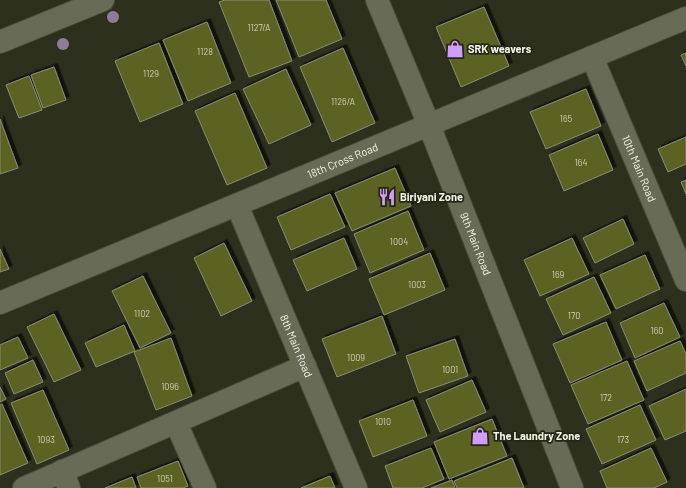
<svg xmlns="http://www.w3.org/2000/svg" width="686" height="488" font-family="Barlow,sans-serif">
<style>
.building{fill:#5b6322;stroke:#898d77;filter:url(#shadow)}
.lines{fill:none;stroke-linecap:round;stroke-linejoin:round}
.minor-casing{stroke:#4b4d3c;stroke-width:24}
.tertiary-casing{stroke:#4b4d3c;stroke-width:24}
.minor{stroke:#686b56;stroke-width:22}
.tertiary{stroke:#686b56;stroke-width:22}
.tree{fill:#8f7d98}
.labels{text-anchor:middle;stroke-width:3.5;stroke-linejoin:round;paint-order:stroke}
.number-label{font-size:9px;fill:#ccd0b6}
.poi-label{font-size:11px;font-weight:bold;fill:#f2f4e8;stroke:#242714;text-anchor:start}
.street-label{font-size:11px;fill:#f2f4e8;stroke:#242714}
</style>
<defs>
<filter id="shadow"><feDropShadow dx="3.5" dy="-3.5" stdDeviation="0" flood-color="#0009"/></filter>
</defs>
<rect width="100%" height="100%" fill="#2e301e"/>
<g class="building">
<path d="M225 0H269L292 61 249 77 219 2Z"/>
<path d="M276 0H326L342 39 299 57Z"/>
<path d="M484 7 509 66 461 87 436 27Z"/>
<path d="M207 22 231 83 188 101 163 40Z"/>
<path d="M159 43 183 104 140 122 115 61Z"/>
<path d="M343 48 375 123 332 142 300 67Z"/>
<path d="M686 53V66L681 55Z"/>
<path d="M54 67 66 100 43 108 31 75Z"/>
<path d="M286 69 311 125 269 144 243 89Z"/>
<path d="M29 76 42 110 19 118 6 85Z"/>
<path d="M586 89 601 126 546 149 530 112Z"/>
<path d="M235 93 267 168 227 185 195 111Z"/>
<path d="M0 119 18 168 0 174Z"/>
<path d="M598 134 613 170 564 191 549 155Z"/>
<path d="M686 137V164L668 172 658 149Z"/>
<path d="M395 168 411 206 352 231 335 193Z"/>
<path d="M686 180V194L681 182Z"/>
<path d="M330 194 345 227 291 250 277 217Z"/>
<path d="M408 211 424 250 370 273 354 234Z"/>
<path d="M623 219 634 244 595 263 583 238Z"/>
<path d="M344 238 357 269 307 291 293 260Z"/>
<path d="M572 238 589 274 540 296 524 260Z"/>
<path d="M224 243 252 301 221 316 194 258Z"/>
<path d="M0 249 9 269 0 272Z"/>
<path d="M430 253 445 290 384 315 369 279Z"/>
<path d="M645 255 660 289 616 309 600 275Z"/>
<path d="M143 276 171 333 140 348 112 291Z"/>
<path d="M594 277 611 313 563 335 546 299Z"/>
<path d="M664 303 680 337 635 358 620 323Z"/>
<path d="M54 314 81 370 54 382 27 327Z"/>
<path d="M382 316 396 354 337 377 322 339Z"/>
<path d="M606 322 622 360 570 383 553 344Z"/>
<path d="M124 325 135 351 96 367 85 343Z"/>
<path d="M18 337 28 358 0 370V345Z"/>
<path d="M171 338 192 396 156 410 134 352Z"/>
<path d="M455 339 468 376 419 393 406 356Z"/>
<path d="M680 341 686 354V373L647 391 634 361Z"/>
<path d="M33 360 43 382 14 394 5 373Z"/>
<path d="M627 361 644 400 588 424 571 385Z"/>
<path d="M472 380 486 412 440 432 426 400Z"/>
<path d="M0 387 6 399 0 402Z"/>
<path d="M686 389V431L665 440 649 406Z"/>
<path d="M43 390 69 450 37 464 11 403Z"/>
<path d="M413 400 427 436 373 457 359 421Z"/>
<path d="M2 404 28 463 0 475V405Z"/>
<path d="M640 405 656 440 602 464 586 429Z"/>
<path d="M492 419 507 456 449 479 434 442Z"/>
<path d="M431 448 444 479 422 488H393L385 466Z"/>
<path d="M651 448 667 482 654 488H607L600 471Z"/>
<path d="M512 458 524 488H457L454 481Z"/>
<path d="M178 461 188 486 183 488H141L137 477Z"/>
<path d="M330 476 335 488H301Z"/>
<path d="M132 477 136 488H105Z"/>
<path d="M452 480 455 488H431Z"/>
</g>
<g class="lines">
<g class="minor-casing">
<g id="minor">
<path id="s1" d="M592 57 686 280"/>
<path id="s2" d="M237 205 356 488"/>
<path id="s3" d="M0 303 686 18"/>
<path d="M176 423 205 488"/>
<path d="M62 471 69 488"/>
<path d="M24 488 305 366"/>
</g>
</g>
<g class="tertiary-casing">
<g id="tertiary">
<path id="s4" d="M377 0 429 125 572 488"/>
<path d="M0 42 103 0"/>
</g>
</g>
<use href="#minor" class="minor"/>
<use href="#tertiary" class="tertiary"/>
</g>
<g class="tree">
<circle cx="113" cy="17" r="6"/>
<circle cx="63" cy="44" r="6"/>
</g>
<defs>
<g id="shop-bare" transform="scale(1.38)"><path d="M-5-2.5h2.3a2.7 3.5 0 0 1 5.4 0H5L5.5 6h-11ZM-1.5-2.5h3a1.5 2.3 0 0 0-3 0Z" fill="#d29cfd" stroke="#242714" stroke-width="2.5" paint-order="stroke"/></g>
<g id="restaurant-bare" transform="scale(1.38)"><path d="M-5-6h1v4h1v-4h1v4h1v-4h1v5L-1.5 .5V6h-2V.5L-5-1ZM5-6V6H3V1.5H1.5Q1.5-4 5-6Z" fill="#d29cfd" stroke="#242714" stroke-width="2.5" paint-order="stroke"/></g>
</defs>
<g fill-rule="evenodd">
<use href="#shop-bare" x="455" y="49"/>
<use href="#restaurant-bare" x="387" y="197"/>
<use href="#shop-bare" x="480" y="436"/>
</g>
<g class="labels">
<g class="number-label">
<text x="259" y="31">1127/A</text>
<text x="205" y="55">1128</text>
<text x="151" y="77">1129</text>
<text x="343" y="105">1126/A</text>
<text x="566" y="122">165</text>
<text x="581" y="166">164</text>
<text x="399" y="245">1004</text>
<text x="558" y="278">169</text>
<text x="417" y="288">1003</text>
<text x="142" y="317">1102</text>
<text x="574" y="319">170</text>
<text x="657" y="334">160</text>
<text x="356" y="361">1009</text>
<text x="450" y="373">1001</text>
<text x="170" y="390">1096</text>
<text x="606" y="401">172</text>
<text x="383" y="425">1010</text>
<text x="46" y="443">1093</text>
<text x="623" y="443">173</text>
<text x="165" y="482">1051</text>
</g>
<g class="poi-label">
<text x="468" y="53">SRK weavers</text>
<text x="400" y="201">Biriyani Zone</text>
<text x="493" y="440">The Laundry Zone</text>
</g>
<g class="street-label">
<text dy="4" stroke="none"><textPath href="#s3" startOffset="371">18th Cross Road</textPath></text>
<text dy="4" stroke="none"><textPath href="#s1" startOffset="121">10th Main Road</textPath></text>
<text dy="4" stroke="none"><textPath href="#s4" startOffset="263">9th Main Road</textPath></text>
<text dy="4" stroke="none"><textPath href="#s2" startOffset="153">8th Main Road</textPath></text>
</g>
</g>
</svg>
